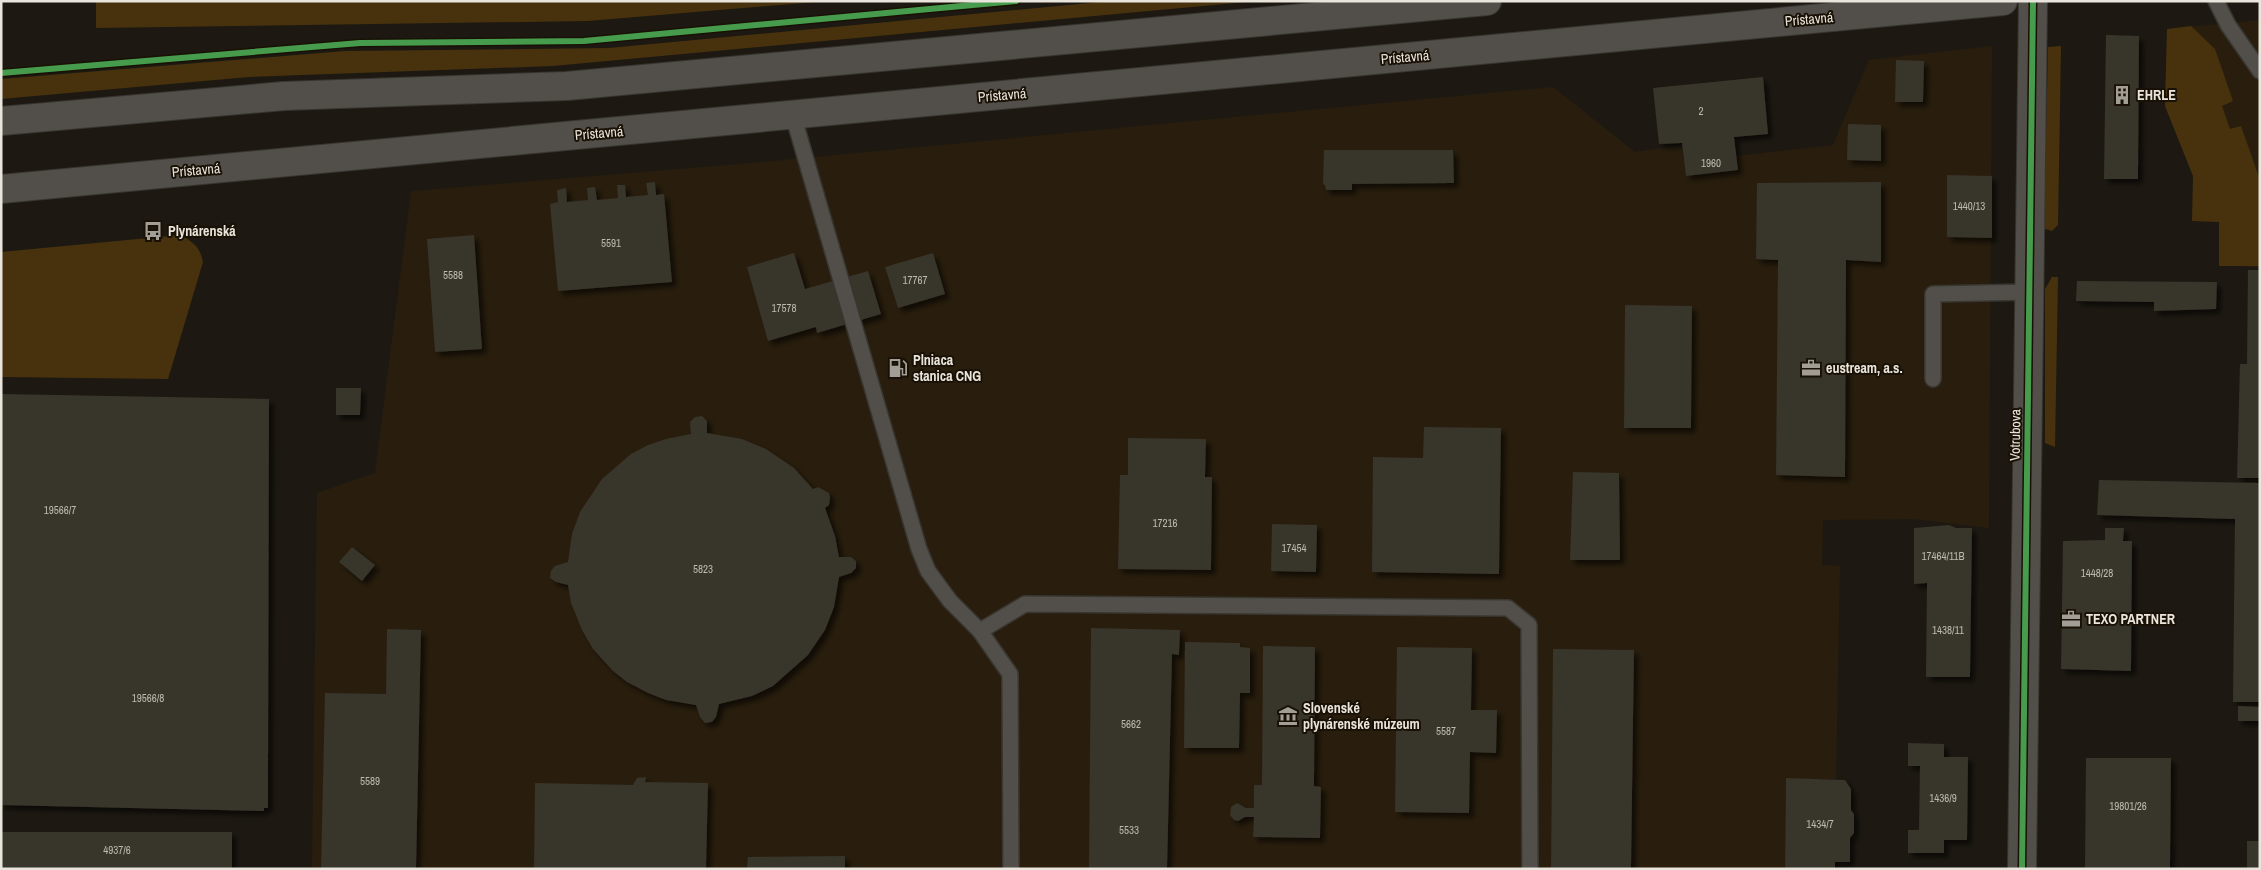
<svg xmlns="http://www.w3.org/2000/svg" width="2261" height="870" font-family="'Archivo Narrow',sans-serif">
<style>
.built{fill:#291e0d}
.green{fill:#47320d}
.building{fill:#39342b;filter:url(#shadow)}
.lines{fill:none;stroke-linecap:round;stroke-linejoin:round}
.lane-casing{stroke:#383630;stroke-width:18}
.street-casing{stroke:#383630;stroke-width:30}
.secondary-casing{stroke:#383630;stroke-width:30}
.lane{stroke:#524f4a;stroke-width:15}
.street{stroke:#524f4a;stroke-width:28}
.secondary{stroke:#524f4a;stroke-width:28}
.cycleway-casing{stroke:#191105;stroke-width:9}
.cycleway{stroke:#469c4c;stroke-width:6}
.labels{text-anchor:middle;stroke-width:4;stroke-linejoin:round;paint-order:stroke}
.number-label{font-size:11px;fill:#beb9b0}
.street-label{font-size:14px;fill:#eae5dc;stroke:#191105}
.poi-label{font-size:14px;font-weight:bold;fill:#eae5dc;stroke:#191105;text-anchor:start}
</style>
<defs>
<filter id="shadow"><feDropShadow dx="4.5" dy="4.5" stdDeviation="2.5" flood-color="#0009"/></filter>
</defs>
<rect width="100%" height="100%" fill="#1d1912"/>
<g class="built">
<path d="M2260 20V267H2246L2244 174 2165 106 2167 29Z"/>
<path d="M1992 46 1989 528 1914 519 1823 520 1822 565 1840 566 1836 779H1786L1785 869H312L317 493 375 473 411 191 740 164 1553 87 1635 152 1682 145 1687 176 1738 170 1736 156 1833 145 1869 60Z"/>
</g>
<g class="green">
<path d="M96 1H828L588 21 96 28Z"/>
<path d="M1111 1H1257L553 66 249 77 1 99V79L345 51 609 48Z"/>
<path d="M2191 26 2215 49 2233 101 2222 106 2230 129 2241 126 2260 180V266H2219V222L2192 221 2193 176 2165 106 2167 29Z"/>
<path d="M2061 46 2058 225 2052 231 2045 229 2044 223 2048 47Z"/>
<path d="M180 235C193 242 200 247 203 262L168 379 1 377V252Z"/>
<path d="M2052 277H2058L2055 447 2045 443V289Z"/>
</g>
<g class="building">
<path d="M2106 35 2139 36 2138 179H2104Z"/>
<path d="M1896 60 1924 61 1923 102H1895Z"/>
<path d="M1763 77 1768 134 1734 137 1738 170 1686 176 1682 143 1659 144 1653 88Z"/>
<path d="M1848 124 1881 125V161L1847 160Z"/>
<path d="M1324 150H1453L1454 183 1352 184V190H1326L1325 185 1323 184Z"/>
<path d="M1947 175 1992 176V238L1947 237Z"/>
<path d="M655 182 656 195 664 194 672 282 558 291 550 204 558 202 557 190 566 188 567 202 588 200 587 188 595 187 597 200 618 198 617 185H625L626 197 648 195 646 183Z"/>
<path d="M1881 182V262L1846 260 1845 477 1776 475 1778 260 1756 259 1757 183Z"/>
<path d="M474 235 482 349 435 352 427 239Z"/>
<path d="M794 253 805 289 868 271 881 314 817 333 816 327 768 341 747 267Z"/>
<path d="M933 253 945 294 898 308 885 267Z"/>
<path d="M2248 270H2260V478H2237L2240 364H2247Z"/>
<path d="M2077 281 2217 282 2216 309 2154 311V302L2076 301Z"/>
<path d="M1625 305 1692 306 1691 428H1624Z"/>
<path d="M336 388H361L360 415H336Z"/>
<path d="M1 394 269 399 268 783V808H264V811L1 805Z"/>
<path d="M702 416 707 421V433L742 439 766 449 794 468 813 489 818 487 829 493 830 498 829 505 825 508 835 536 839 557H851L856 561V568L851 573 839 577 834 607 825 630 808 655 773 686 752 696 719 704 716 717 712 722 705 723 700 717 696 705 666 700 648 693 627 682 613 671 593 649 582 630 571 603 568 585 556 582 550 578 551 571 555 566 568 562 572 534 580 512 602 479 631 454 648 445 666 439 691 434 690 422 695 417Z"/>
<path d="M1424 427 1501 428 1499 574 1372 572 1373 457 1423 458Z"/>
<path d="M1128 438 1206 439 1205 477H1212L1211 570 1118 569 1120 475H1128Z"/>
<path d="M1573 472 1619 473 1620 560H1570Z"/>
<path d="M2099 480 2260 483V702H2233L2235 519 2097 515Z"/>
<path d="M1272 524 1317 525 1316 572 1271 571Z"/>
<path d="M1949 525 1956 528H1972L1970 677H1926L1927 583 1914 584V528Z"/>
<path d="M2105 528H2124L2123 541H2132L2131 671 2061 669 2063 541 2105 540Z"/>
<path d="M352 547 375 565 362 581 339 562Z"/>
<path d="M1091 628 1180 630 1179 655 1172 654 1167 869H1089Z"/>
<path d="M387 629 421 630 416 869H321L325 693 386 694Z"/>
<path d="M1185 642 1240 643V647L1250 648V693H1240L1239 748H1184Z"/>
<path d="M1263 646 1315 647 1314 786 1321 787 1320 838 1253 837 1254 817H1245L1238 821 1234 820 1230 815 1231 807 1237 803 1246 808H1254V785H1262Z"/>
<path d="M1397 647 1472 648 1471 710H1497L1496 753 1470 752 1469 813 1395 812Z"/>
<path d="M1553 649 1634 650 1631 869H1551Z"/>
<path d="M2238 706 2260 707V721H2238Z"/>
<path d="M1908 743 1944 744V757H1968L1967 840H1944V853H1908V830H1919L1920 766H1908Z"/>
<path d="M2086 758H2171L2170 869H2085Z"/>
<path d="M646 777 645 782 708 783 706 869H534L535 783 633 785 637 778Z"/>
<path d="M1786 778 1845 780 1851 789V810L1854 814V833L1850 838V862H1835V869H1785Z"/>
<rect x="1" y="832" width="231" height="37"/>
<rect x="2247" y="841" width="13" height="28"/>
<path d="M845 856V869H747L748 857Z"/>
</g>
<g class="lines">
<g class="lane-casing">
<g id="lane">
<path d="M2216 1 2228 25 2260 71"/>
<path d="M793 115 919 549 928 571 950 601 980 631 1010 674 1011 869"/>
<path d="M1933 379V294L2029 292"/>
<path d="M980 631 1025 604 1508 608 1529 625 1530 869"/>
</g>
</g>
<g class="street-casing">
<path id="street" d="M2022 869 2033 1"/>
</g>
<g class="secondary-casing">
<g id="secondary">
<path d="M1 121 284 96 567 86 1487 1"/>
<path d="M1 189 2003 1"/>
</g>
</g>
<use href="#lane" class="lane"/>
<use href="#street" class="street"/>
<use href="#secondary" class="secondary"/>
<g class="cycleway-casing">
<g id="cycleway">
<path d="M1 73 360 43 584 41 1016 1"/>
<path d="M2022 869 2033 1"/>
</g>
</g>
<use href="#cycleway" class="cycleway"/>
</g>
<defs>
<g id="building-bare" transform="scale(1.5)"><path d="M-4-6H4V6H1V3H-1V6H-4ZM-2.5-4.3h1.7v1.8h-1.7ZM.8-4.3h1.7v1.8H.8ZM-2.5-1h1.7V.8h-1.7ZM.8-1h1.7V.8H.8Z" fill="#a29e95" stroke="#191105" stroke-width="2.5" paint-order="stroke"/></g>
<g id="bus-bare" transform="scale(1.5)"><path d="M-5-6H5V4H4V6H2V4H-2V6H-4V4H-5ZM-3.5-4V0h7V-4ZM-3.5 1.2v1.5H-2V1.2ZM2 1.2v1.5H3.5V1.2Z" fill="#a29e95" stroke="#191105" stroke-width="2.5" paint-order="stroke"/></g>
<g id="fuel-bare" transform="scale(1.5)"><path d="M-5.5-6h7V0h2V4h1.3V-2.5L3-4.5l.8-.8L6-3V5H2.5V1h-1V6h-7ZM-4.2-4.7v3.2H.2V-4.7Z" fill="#a29e95" stroke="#191105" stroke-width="2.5" paint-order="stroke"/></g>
<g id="office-bare" transform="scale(1.5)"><path d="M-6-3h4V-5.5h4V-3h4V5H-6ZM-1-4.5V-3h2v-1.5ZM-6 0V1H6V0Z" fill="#a29e95" stroke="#191105" stroke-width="2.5" paint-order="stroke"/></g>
<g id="museum-bare" transform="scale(1.5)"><path d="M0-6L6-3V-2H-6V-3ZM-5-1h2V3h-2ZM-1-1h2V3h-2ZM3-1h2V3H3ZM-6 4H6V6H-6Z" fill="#a29e95" stroke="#191105" stroke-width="2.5" paint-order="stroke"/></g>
</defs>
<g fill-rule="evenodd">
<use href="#building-bare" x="2122" y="95"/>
<use href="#bus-bare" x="153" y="231"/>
<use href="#fuel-bare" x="898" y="368"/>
<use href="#office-bare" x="1811" y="368"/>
<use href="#office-bare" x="2071" y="619"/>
<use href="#museum-bare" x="1288" y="716"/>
</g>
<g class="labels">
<g class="number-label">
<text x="1701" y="115">2</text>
<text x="1711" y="167">1960</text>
<text x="1969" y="210">1440/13</text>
<text x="611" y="247">5591</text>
<text x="453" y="279">5588</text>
<text x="915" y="284">17767</text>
<text x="784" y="312">17578</text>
<text x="60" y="514">19566/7</text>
<text x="1165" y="527">17216</text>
<text x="1294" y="552">17454</text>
<text x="1943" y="560">17464/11B</text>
<text x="703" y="573">5823</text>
<text x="2097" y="577">1448/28</text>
<text x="1948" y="634">1438/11</text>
<text x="148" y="702">19566/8</text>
<text x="1131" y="728">5662</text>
<text x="1446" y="735">5587</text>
<text x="370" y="785">5589</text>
<text x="1943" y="802">1436/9</text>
<text x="2128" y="810">19801/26</text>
<text x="1820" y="828">1434/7</text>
<text x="1129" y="834">5533</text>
<text x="117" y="854">4937/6</text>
</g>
<g class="street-label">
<text transform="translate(1809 19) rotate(-5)" y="5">Prístavná</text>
<text transform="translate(1405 57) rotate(-5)" y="5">Prístavná</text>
<text transform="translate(1002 95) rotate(-5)" y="5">Prístavná</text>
<text transform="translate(599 133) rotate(-5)" y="5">Prístavná</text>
<text transform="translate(196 170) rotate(-5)" y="5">Prístavná</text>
<text transform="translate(2015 435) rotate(-89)" y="5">Votrubova</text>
</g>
<g class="poi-label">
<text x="2137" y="100">EHRLE</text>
<text x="168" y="236">Plynárenská</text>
<text x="913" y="365">Plniaca<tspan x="913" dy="16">stanica CNG</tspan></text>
<text x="1826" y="373">eustream, a.s.</text>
<text x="2086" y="624">TEXO PARTNER</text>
<text x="1303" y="713">Slovenské<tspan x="1303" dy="16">plynárenské múzeum</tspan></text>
</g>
</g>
<rect width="2261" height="870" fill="none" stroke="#eae5dc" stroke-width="5"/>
</svg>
